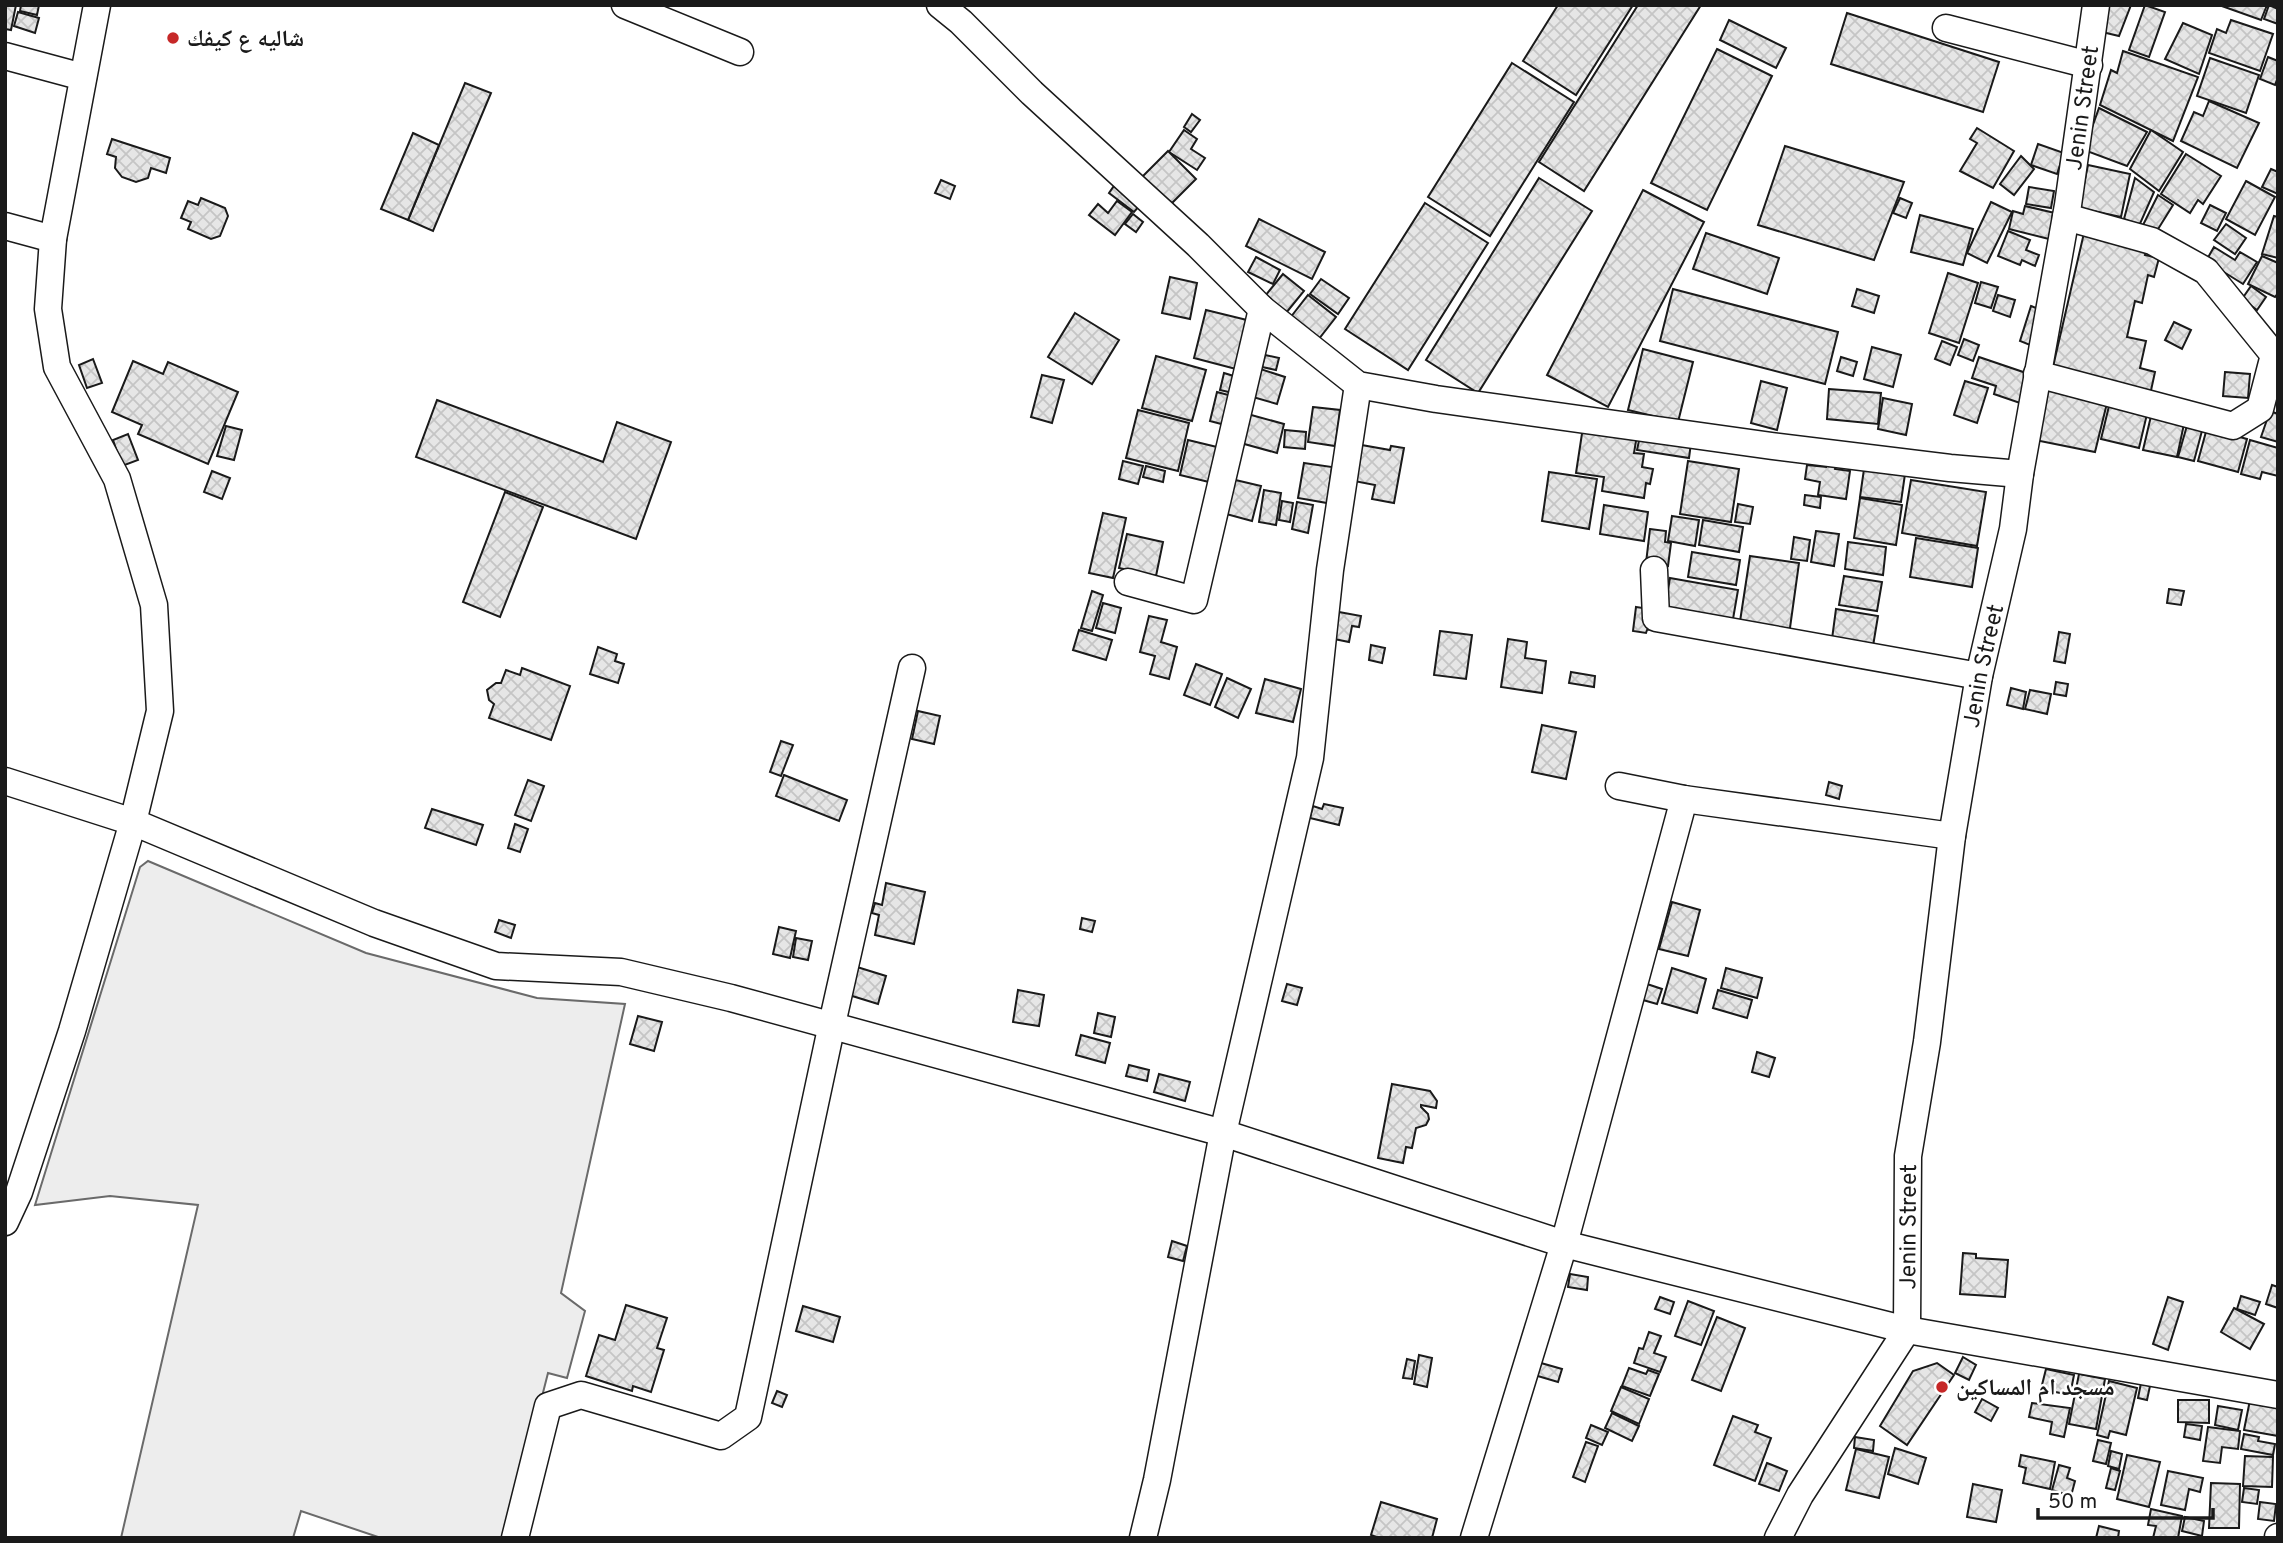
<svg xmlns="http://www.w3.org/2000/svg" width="2283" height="1543" font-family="Overpass,'Noto Naskh Arabic',sans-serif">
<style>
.built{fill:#ededed;stroke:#6a6a6a;stroke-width:2}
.building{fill:url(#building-cross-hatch);stroke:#1a1a1a;stroke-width:2}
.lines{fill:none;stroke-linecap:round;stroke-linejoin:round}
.minor-casing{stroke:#1a1a1a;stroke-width:29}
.minor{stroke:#fff;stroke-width:26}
.poi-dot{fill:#c62828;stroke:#fff;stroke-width:2.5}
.labels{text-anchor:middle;stroke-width:5;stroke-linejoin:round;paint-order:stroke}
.poi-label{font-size:23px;font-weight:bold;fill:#1a1a1a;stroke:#fff;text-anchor:start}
.street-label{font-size:23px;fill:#1a1a1a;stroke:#fff}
</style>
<defs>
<pattern id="building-cross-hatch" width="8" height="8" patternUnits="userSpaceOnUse" patternTransform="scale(1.75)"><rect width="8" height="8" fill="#e6e6e6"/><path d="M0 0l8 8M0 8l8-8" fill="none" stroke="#c5c5c5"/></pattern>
</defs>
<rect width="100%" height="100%" fill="#fff"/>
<path class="built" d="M148 861 366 953 537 998 625 1004 561 1293 585 1311 567 1378 548 1373 506 1538H381L301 1511 293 1538H121L198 1205 110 1196 35 1205 140 867Z"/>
<g class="building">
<path d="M5 5H16L11 30 5 29Z"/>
<path d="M21 5H39L37 15 20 11Z"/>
<path d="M1558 5H1633L1576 95 1523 61Z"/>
<path d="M1638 5H1701L1584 191 1539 162Z"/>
<path d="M2108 5H2131L2119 36 2102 32Z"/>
<path d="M2145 5 2165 12 2149 57 2129 50Z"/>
<path d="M2219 5H2267L2261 20Z"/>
<path d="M2269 5 2278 9V24L2264 19Z"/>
<path d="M18 12 39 18 35 33 14 26Z"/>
<path d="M1847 13 1999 62 1983 112 1831 64Z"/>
<path d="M1729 20 1786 48 1776 68 1720 40Z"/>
<path d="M2231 20 2273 34 2260 71 2209 53 2217 29 2226 33Z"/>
<path d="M2183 23 2212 35 2199 74 2165 59Z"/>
<path d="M1717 49 1772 76 1707 210 1651 183Z"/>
<path d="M2123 51 2198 77 2173 141 2100 105 2111 70 2117 73Z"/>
<path d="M2268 57 2278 61V77L2275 85 2260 79Z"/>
<path d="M2210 58 2259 75 2246 113 2197 96Z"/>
<path d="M1512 63 1574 102 1490 236 1428 197Z"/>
<path d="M465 83 491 93 433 231 408 220Z"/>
<path d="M2209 101 2259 123 2237 168 2181 141 2194 112 2203 116Z"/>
<path d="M2099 108 2147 132 2127 166 2084 150Z"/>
<path d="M1192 114 1200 120 1191 132 1184 127Z"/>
<path d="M1977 128 2014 151 1993 188 1960 171 1977 143 1970 139Z"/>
<path d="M1184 130 1197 139 1191 149 1205 158 1197 170 1169 152Z"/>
<path d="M2151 130 2183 152 2159 191 2130 169Z"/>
<path d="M413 133 439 145 408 220 381 209Z"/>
<path d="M112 139 170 158 166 173 151 168 148 178 136 182 122 177 115 168 116 157 107 154Z"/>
<path d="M2038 144 2064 153 2057 174 2031 165Z"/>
<path d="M1785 146 1904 182 1874 260 1758 225Z"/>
<path d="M1168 151 1196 179 1170 205 1142 177Z"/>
<path d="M2186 154 2221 176 2203 204 2198 200 2190 213 2161 194Z"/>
<path d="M2021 156 2034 169 2014 195 2000 184Z"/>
<path d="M2088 165 2130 174 2121 217 2079 208Z"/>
<path d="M2271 169 2278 172V194L2262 187Z"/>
<path d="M1539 178 1592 211 1478 393 1426 360Z"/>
<path d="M2135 178 2154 192 2139 226 2124 219Z"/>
<path d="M941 180 955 186 950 199 935 193Z"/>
<path d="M2246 181 2275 197 2255 235 2226 219Z"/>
<path d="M1116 183 1142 203 1134 212 1109 193Z"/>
<path d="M2029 187 2054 191 2051 208 2026 204Z"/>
<path d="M1643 190 1704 222 1608 407 1547 375Z"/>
<path d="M2158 195 2173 205 2155 234 2142 227Z"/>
<path d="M201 198 225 208 228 216 220 236 211 239 188 229 191 222 181 218 188 201 198 205Z"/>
<path d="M1900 198 1912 203 1906 218 1893 213Z"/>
<path d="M1117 201 1132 212 1115 235 1089 215 1098 204 1108 213Z"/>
<path d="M1991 202 2012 212 1987 263 1967 253Z"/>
<path d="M1425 203 1488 243 1408 370 1345 329Z"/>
<path d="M2210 205 2226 213 2217 231 2201 223Z"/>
<path d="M2025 206 2059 214 2053 240 2009 229 2013 211 2023 214Z"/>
<path d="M1133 214 1143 222 1136 232 1125 224Z"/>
<path d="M1920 215 1973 229 1963 265 1911 252Z"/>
<path d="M2274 216 2278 217V258L2262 254Z"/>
<path d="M1259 219 1325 252 1312 279 1246 246Z"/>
<path d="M2226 224 2246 238 2235 254 2214 240Z"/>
<path d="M2008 231 2030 240 2026 250 2039 255 2035 266 2022 260 2020 265 1998 256Z"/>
<path d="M1706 233 1779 258 1767 294 1693 269Z"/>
<path d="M2084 233 2147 248 2145 255 2159 258 2154 277 2148 275 2142 303 2135 301 2127 337 2146 341 2140 368 2155 372 2150 395 2052 371Z"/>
<path d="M2214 247 2235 260 2240 252 2257 262 2243 284 2206 261Z"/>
<path d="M2262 256 2278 263V293L2275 297 2248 284Z"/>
<path d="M1256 257 1280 270 1273 284 1248 272Z"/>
<path d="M1948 273 1978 283 1959 343 1929 333Z"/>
<path d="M1283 274 1304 291 1286 313 1265 296Z"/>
<path d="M1170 277 1197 283 1190 319 1162 313Z"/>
<path d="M1321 279 1349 298 1338 314 1310 294Z"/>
<path d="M1981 282 1998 287 1991 308 1975 303Z"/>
<path d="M2251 286 2266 297 2257 310 2242 299Z"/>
<path d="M1673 289 1838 332 1825 384 1660 341Z"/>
<path d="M1857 289 1879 296 1874 313 1852 306Z"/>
<path d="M1308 295 1336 317 1318 340 1290 318Z"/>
<path d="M1998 295 2015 300 2010 317 1993 311Z"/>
<path d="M2031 306 2041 310 2030 345 2020 341Z"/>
<path d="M1206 310 1247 320 1236 369 1194 358Z"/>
<path d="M1075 313 1119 340 1092 384 1048 357Z"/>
<path d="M2174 322 2191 330 2182 349 2165 340Z"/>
<path d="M1964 339 1979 345 1973 361 1958 355Z"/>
<path d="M1942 341 1957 347 1950 365 1935 359Z"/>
<path d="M1872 347 1901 355 1893 387 1864 379Z"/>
<path d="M1643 349 1693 362 1678 422 1628 410Z"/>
<path d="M1265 355 1279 358 1276 370 1262 367Z"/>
<path d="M1156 356 1206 370 1192 421 1142 408Z"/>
<path d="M1841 357 1857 362 1853 376 1837 371Z"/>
<path d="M1979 357 2029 374 2020 403 1994 394 1996 386 1972 378Z"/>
<path d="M93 359 102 383 87 388 79 365Z"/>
<path d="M133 361 163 374 168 362 238 392 208 464 138 434 142 425 112 412Z"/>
<path d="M1254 367 1285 377 1277 404 1246 395Z"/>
<path d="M2225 372 2250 374 2248 398 2223 396Z"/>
<path d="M1224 373 1237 377 1233 393 1220 390Z"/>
<path d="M1042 375 1064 380 1052 423 1031 417Z"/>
<path d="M1761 381 1787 388 1777 430 1751 423Z"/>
<path d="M1965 381 1988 388 1977 423 1954 415Z"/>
<path d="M2050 381 2107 403 2095 452 2035 440Z"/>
<path d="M1829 389 1881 393 1878 424 1827 419Z"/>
<path d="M1217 392 1232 396 1225 425 1210 421Z"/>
<path d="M1883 398 1912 404 1906 435 1878 429Z"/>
<path d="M437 400 603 462 617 422 671 442 636 539 416 457Z"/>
<path d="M2109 406 2147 414 2139 448 2101 439Z"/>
<path d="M1313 407 1340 410 1335 446 1308 442Z"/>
<path d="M1138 410 1189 423 1178 471 1126 458Z"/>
<path d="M2270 411 2278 414V442L2261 437Z"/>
<path d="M1244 413 1284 424 1277 453 1237 442Z"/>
<path d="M2151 416 2184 424 2177 457 2143 450Z"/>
<path d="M2188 422 2203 427 2194 461 2178 457Z"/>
<path d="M226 426 242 430 234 460 217 456Z"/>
<path d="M1583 427 1637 435 1634 453 1644 454 1642 467 1653 469 1650 484 1646 483 1644 498 1602 491 1604 477 1576 473Z"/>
<path d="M2207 428 2247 439 2238 472 2198 461Z"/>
<path d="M1285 430 1306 432 1305 449 1284 447Z"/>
<path d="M128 434 138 460 122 466 113 440Z"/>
<path d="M1640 436 1691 443 1689 458 1637 450Z"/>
<path d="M1188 440 1217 447 1209 482 1180 475Z"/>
<path d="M2250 440 2278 448V476L2262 472 2260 479 2241 474Z"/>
<path d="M1356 444 1390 450 1391 446 1404 448 1394 503 1372 499 1375 485 1349 480Z"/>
<path d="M1123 461 1143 466 1138 484 1119 479Z"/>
<path d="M1688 461 1739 469 1731 522 1680 514Z"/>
<path d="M1304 463 1332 467 1327 503 1298 498Z"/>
<path d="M1826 463 1836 464 1835 469 1850 471 1846 499 1818 495 1820 482 1805 479 1807 465 1826 467Z"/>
<path d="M1146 466 1165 471 1163 482 1143 477Z"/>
<path d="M1864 469 1905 474 1901 502 1860 497Z"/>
<path d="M212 471 230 478 222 499 204 492Z"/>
<path d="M1549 472 1597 479 1589 529 1542 521Z"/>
<path d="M1227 478 1261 486 1252 521 1219 512Z"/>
<path d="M1911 480 1986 492 1977 546 1902 533Z"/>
<path d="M1264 490 1281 493 1276 525 1259 522Z"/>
<path d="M505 492 543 507 500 617 463 602Z"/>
<path d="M1805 495 1821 497 1820 508 1804 505Z"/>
<path d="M1860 498 1902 505 1896 545 1854 538Z"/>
<path d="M1282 501 1293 503 1290 522 1279 520Z"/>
<path d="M1297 502 1313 505 1308 533 1292 529Z"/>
<path d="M1738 504 1753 507 1750 524 1735 522Z"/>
<path d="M1604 505 1648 512 1644 541 1600 534Z"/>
<path d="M1103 513 1126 518 1113 578 1089 573Z"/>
<path d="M1672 516 1699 520 1695 546 1668 541Z"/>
<path d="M1703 520 1743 527 1739 552 1699 545Z"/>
<path d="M1650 529 1666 531 1665 542 1671 543 1668 566 1646 563Z"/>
<path d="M1816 531 1839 534 1834 566 1811 562Z"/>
<path d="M1127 534 1163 542 1156 576 1119 568Z"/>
<path d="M1794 537 1810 540 1807 561 1791 559Z"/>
<path d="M1916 538 1978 548 1972 587 1910 577Z"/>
<path d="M1848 542 1886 547 1883 575 1845 569Z"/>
<path d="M1692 552 1740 560 1736 585 1688 577Z"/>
<path d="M1750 556 1799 563 1789 635 1739 628Z"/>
<path d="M1844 576 1882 582 1877 611 1839 605Z"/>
<path d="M1670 578 1738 590 1733 619 1665 607Z"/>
<path d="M2169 589 2184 591 2181 605 2167 603Z"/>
<path d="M1092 591 1103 595 1092 631 1081 628Z"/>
<path d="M1103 603 1121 608 1115 633 1096 628Z"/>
<path d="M1636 607 1650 609 1651 629 1647 630 1646 633 1633 631Z"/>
<path d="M1836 609 1878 616 1873 646 1832 639Z"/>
<path d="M1339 612 1361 616 1359 627 1352 626 1349 642 1334 639Z"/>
<path d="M1149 616 1167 620 1161 642 1177 647 1169 679 1150 674 1155 656 1140 652Z"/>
<path d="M1079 630 1112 640 1106 660 1073 650Z"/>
<path d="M1440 631 1472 635 1466 679 1434 675Z"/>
<path d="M2059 632 2070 634 2065 663 2054 661Z"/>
<path d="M1508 639 1527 642 1525 658 1546 661 1542 693 1501 687Z"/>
<path d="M1371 645 1385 648 1382 663 1369 660Z"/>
<path d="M598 647 617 654 615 661 624 664 618 683 590 674Z"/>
<path d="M1196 664 1222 674 1210 705 1184 695Z"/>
<path d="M522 668 570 686 551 740 489 718 494 704 489 700 487 690 496 683H501L506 670 520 675Z"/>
<path d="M1571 672 1595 676 1594 687 1569 683Z"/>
<path d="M1227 678 1251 689 1238 718 1215 707Z"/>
<path d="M1265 679 1301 689 1293 722 1256 713Z"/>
<path d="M2056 682 2068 684 2066 696 2054 694Z"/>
<path d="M2011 688 2026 692 2023 709 2007 705Z"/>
<path d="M2030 690 2051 694 2047 714 2025 709Z"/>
<path d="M918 711 940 716 934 744 912 739Z"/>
<path d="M1542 725 1576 732 1566 779 1532 772Z"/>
<path d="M781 741 793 745 781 776 770 772Z"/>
<path d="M784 775 847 800 839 821 776 796Z"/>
<path d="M528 780 544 786 531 821 515 815Z"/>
<path d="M1829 782 1842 786 1839 799 1826 795Z"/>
<path d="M1324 804 1343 808 1339 825 1310 818 1313 806 1322 809Z"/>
<path d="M432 809 483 825 476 845 425 828Z"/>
<path d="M515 824 528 829 520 852 508 848Z"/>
<path d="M886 883 925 892 914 944 875 935 879 915 872 913 875 903 882 905Z"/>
<path d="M1672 902 1700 910 1688 956 1659 949Z"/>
<path d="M1082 918 1095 921 1092 932 1080 929Z"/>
<path d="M499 920 515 925 511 938 495 932Z"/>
<path d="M779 927 796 931 790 958 773 954Z"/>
<path d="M796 938 812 941 808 960 793 957Z"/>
<path d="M857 967 886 976 878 1004 849 995Z"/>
<path d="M1672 968 1706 979 1697 1013 1662 1003Z"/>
<path d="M1726 968 1762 978 1757 998 1721 988Z"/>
<path d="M1287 984 1302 988 1297 1005 1282 1001Z"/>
<path d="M1647 984 1662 989 1657 1004 1643 1000Z"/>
<path d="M1018 990 1044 995 1039 1026 1013 1022Z"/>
<path d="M1718 990 1752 1000 1747 1018 1713 1008Z"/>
<path d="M1098 1013 1115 1017 1111 1037 1094 1033Z"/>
<path d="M638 1016 662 1022 654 1051 630 1044Z"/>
<path d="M1081 1035 1110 1043 1105 1063 1076 1055Z"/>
<path d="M1757 1052 1775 1058 1769 1077 1752 1072Z"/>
<path d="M1129 1065 1149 1070 1147 1081 1126 1076Z"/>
<path d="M1159 1074 1190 1082 1185 1101 1154 1092Z"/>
<path d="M1392 1084 1430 1091 1437 1101 1436 1108 1421 1105V1107L1428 1114 1429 1119 1426 1125 1416 1128 1412 1148 1406 1147 1403 1163 1378 1158Z"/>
<path d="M1172 1241 1187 1246 1183 1261 1168 1257Z"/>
<path d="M1963 1253 1976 1254V1258L2008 1260 2005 1297 1960 1294Z"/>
<path d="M1570 1274 1588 1277 1587 1290 1568 1287Z"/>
<path d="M2272 1285 2278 1287V1308L2266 1304Z"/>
<path d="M2241 1296 2260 1302 2255 1315 2237 1309Z"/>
<path d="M1660 1297 1674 1302 1670 1314 1655 1309Z"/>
<path d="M2168 1297 2183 1302 2168 1350 2153 1344Z"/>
<path d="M1688 1301 1714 1311 1701 1345 1675 1336Z"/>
<path d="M626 1305 667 1318 657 1348 664 1350 651 1392 633 1386 632 1391 586 1376 599 1335 615 1340Z"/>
<path d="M803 1306 840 1317 833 1342 796 1331Z"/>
<path d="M2234 1308 2264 1324 2250 1349 2221 1332Z"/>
<path d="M1717 1317 1745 1328 1721 1391 1692 1380Z"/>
<path d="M1649 1332 1661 1336 1654 1353 1666 1357 1660 1372 1634 1363 1639 1348 1643 1349Z"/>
<path d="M1419 1355 1432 1358 1427 1387 1414 1384Z"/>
<path d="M1963 1357 1976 1365 1969 1380 1955 1373Z"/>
<path d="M1407 1359 1415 1361 1412 1379 1403 1378Z"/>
<path d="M1534 1361 1562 1369 1558 1382 1531 1374Z"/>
<path d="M1937 1363 1954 1375 1907 1445 1880 1426 1913 1371Z"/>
<path d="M1629 1368 1646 1374 1648 1370 1659 1374 1650 1396 1622 1386Z"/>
<path d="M2046 1369 2074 1375 2070 1395 2041 1389Z"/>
<path d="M2079 1374 2105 1379 2096 1429 2069 1424Z"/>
<path d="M2109 1381 2137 1388 2126 1435 2110 1431 2108 1438 2097 1435Z"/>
<path d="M2141 1383 2150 1386 2147 1400 2138 1398Z"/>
<path d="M1621 1387 1649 1399 1639 1424 1611 1411Z"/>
<path d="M777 1391 787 1395 782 1407 772 1403Z"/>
<path d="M1982 1399 1998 1408 1991 1421 1975 1412Z"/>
<path d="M2178 1400H2209V1423L2178 1422Z"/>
<path d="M2250 1400 2278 1405V1436L2244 1430Z"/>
<path d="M2032 1403 2070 1408 2064 1437 2050 1434 2052 1422 2029 1417Z"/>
<path d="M2218 1406 2242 1410 2238 1430 2215 1425Z"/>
<path d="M1612 1413 1639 1426 1632 1441 1605 1428Z"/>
<path d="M1733 1416 1758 1425 1755 1432 1771 1438 1755 1481 1714 1465Z"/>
<path d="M2186 1424 2202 1426 2200 1440 2184 1437Z"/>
<path d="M1591 1425 1608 1432 1602 1445 1586 1438Z"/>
<path d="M2208 1427 2240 1431 2238 1449 2222 1447 2220 1463 2203 1461Z"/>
<path d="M2244 1434 2259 1437 2258 1441 2275 1444 2273 1455 2241 1449Z"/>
<path d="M1855 1437 1874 1440 1873 1451 1854 1448Z"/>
<path d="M2098 1440 2111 1443 2106 1464 2093 1461Z"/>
<path d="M1586 1442 1598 1446 1585 1482 1573 1477Z"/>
<path d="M1895 1448 1926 1458 1918 1484 1888 1474Z"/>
<path d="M1856 1449 1889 1457 1879 1498 1846 1490Z"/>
<path d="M2111 1451 2122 1454 2119 1469 2108 1466Z"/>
<path d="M2021 1455 2055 1462 2050 1489 2023 1483 2026 1468 2019 1466Z"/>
<path d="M2127 1455 2160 1462 2149 1507 2117 1499Z"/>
<path d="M2245 1456 2273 1457 2272 1487 2243 1486Z"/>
<path d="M1767 1463 1787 1471 1779 1491 1759 1484Z"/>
<path d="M2059 1465 2070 1468 2067 1478 2075 1481 2071 1496 2052 1490Z"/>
<path d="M2111 1468 2120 1471 2115 1490 2106 1488Z"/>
<path d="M2168 1471 2203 1478 2200 1492 2189 1489 2185 1510 2161 1505Z"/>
<path d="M2211 1483 2240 1484 2239 1528H2209Z"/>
<path d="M1973 1484 2002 1490 1996 1522 1967 1517Z"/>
<path d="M2244 1488 2259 1490 2257 1504 2242 1502Z"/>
<path d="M1381 1502 1437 1519 1432 1538H1379L1371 1535Z"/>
<path d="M2260 1502 2276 1504 2274 1521 2258 1519Z"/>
<path d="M2151 1509 2182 1516 2178 1538H2153L2156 1526 2148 1525Z"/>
<path d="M2185 1517 2204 1521 2202 1536 2182 1531Z"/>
<path d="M2099 1526 2119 1531 2118 1538H2096Z"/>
</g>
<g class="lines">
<g class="minor-casing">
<g id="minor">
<path d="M625 5 740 52"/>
<path d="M940 5 961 22 1032 93 1198 245 1262 309 1358 385 1436 399 1772 446 1950 468 2020 474"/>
<path d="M1946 28 2089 65"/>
<path d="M5 56 83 77"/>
<path d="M5 226 53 239"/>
<path d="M2037 374 2233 426 2260 409 2274 355 2206 271 2152 241 2066 217"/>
<path d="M1654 570 1656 618 1979 676"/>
<path d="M1128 582 1194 600 1262 309"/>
<path d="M5 781 133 822 374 923 496 966 621 972 731 998 1223 1133 1564 1244 1907 1330 2278 1395"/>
<path d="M1619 786 1684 799 1952 836"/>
<path d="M5 1222 19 1192 72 1031 133 822 160 711 154 605 117 479 57 367 48 309 53 239 97 5"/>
<path d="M515 1538 548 1406 581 1395 721 1436 748 1417 832 1024 912 668"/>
<path d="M1143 1538 1157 1480 1223 1133 1310 758 1330 570 1358 385"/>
<path d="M1474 1538 1564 1244 1684 799"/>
<path id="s1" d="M1778 1538 1800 1495 1907 1330 1908 1156 1927 1042 1952 836 1979 676 2013 529 2020 474 2068 205 2096 5"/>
<path d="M2278 1538V1537"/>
</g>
</g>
<use href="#minor" class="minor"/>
</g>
<g class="poi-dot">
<circle cx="173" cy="38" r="7"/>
<circle cx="1942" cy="1387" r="7"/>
</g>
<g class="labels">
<g class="poi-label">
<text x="187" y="46">شاليه ع كيفك</text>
<text x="1956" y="1395">مسجد ام المساكين</text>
</g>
<g class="street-label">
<text dy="8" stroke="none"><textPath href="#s1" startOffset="1482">Jenin Street</textPath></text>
<text dy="8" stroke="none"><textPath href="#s1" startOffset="915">Jenin Street</textPath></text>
<text dy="8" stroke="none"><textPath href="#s1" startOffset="348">Jenin Street</textPath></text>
</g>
</g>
<rect width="2283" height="1543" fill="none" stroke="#1a1a1a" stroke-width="14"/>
<path d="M2038 1508v10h175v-10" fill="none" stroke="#1a1a1a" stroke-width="3.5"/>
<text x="2048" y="1508" font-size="21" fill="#1a1a1a" stroke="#ffffff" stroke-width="5" paint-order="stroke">50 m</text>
</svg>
